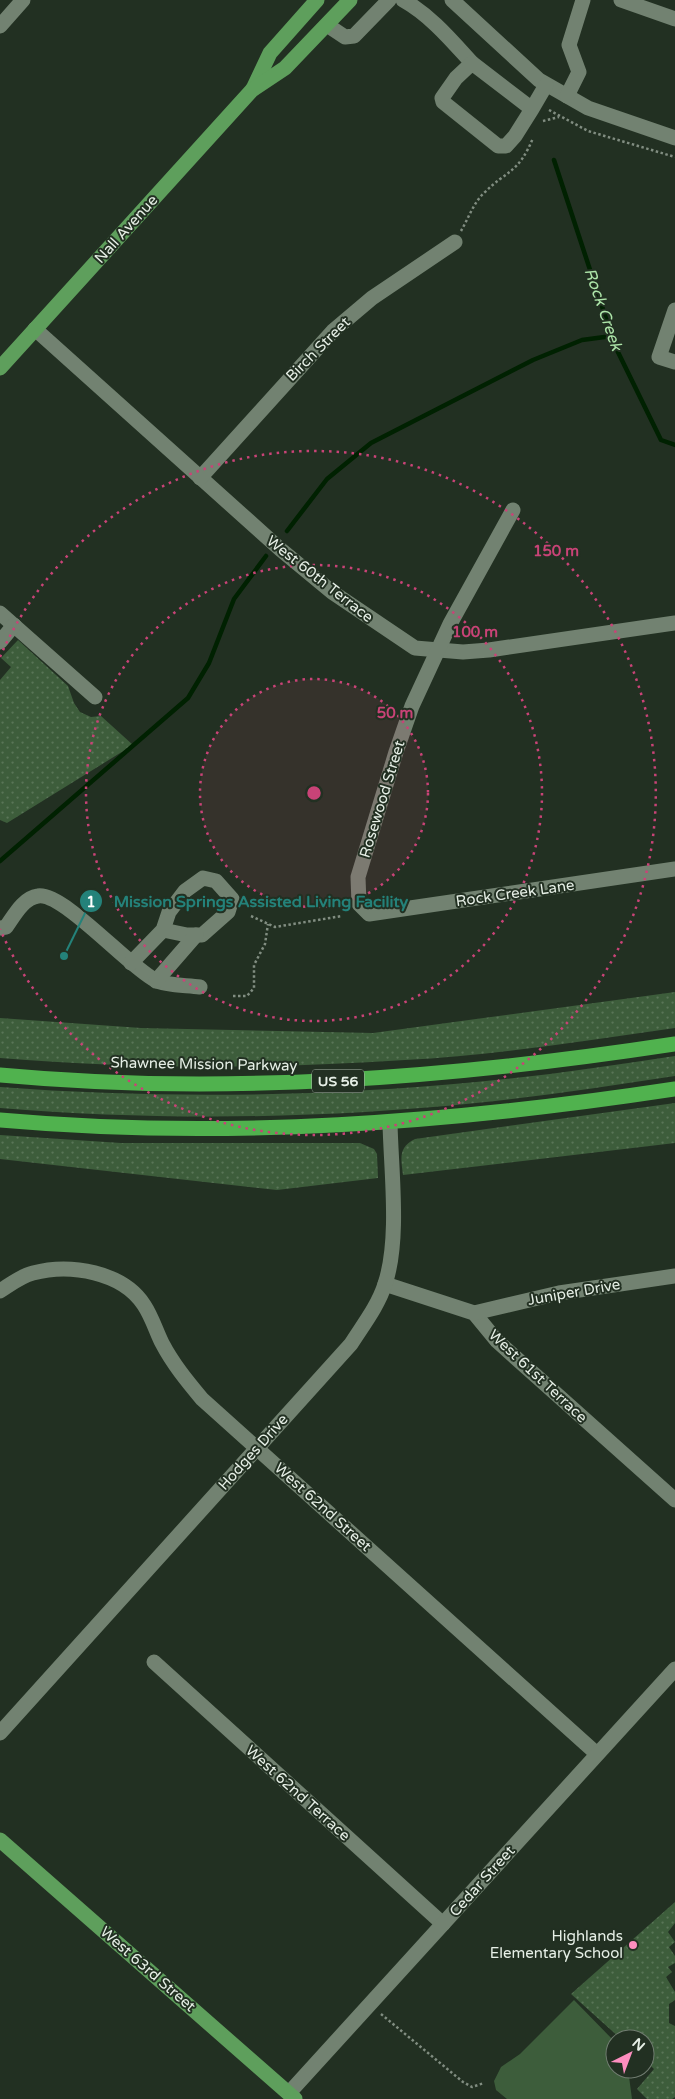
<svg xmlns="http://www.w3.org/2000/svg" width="675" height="2099" font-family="'Varela Round',sans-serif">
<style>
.green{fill:url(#green-dots)}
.pitch{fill:#3d5d3b}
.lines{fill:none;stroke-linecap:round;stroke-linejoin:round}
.stream{stroke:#002101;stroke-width:4.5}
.path{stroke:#818d81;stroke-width:2.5;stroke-dasharray:2.5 2.5;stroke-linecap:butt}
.minor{stroke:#728271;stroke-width:15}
.major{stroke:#5e9f5c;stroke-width:15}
.highway{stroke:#50b24e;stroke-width:15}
.ring{fill:none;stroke:#c94377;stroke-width:2.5;stroke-dasharray:2.5 5}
.poi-dot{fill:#fd8ebf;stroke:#223022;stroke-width:2}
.labels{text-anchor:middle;stroke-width:4;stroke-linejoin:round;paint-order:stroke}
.shield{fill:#223022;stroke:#abb6ab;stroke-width:1}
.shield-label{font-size:14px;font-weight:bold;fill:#e6efe6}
.street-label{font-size:15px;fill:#e6efe6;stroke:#223022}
.poi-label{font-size:15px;fill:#e6efe6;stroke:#223022;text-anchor:end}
.water-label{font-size:16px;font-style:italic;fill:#ade5a9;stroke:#223022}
.centre{fill:#c94377;stroke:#223022;stroke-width:2.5}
.ring-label{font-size:15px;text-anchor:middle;font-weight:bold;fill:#c94377;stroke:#223022;stroke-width:4;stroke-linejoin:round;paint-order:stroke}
.leader{fill:none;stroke:#24827a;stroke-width:2}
.callout-dot{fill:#24827a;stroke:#223022;stroke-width:2}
.mark-label{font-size:15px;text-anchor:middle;font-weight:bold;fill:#fff}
.callout-label{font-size:16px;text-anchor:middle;font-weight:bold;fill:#24827a;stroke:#223022;stroke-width:4;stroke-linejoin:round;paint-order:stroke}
</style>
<defs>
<pattern id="green-dots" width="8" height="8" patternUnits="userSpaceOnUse" patternTransform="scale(1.25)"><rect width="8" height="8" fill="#3d5d3b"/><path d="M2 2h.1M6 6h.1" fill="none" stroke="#597557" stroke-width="1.8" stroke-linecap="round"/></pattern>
</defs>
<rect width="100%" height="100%" fill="#223022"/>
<g class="green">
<path d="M18 640 68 686 74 703 80 712 91 717 101 716 133 745 7 823 0 820V680L11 667 1 658Z"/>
<path d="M675 992V1028C585 1041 495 1055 405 1060 270 1069 135 1069 0 1058V1018L141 1028 373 1033Z"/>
<path d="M675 1056V1076C609 1086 543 1096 476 1103 319 1119 158 1121 0 1108V1087C159 1099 318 1097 476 1082 543 1076 609 1066 675 1056Z"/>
<path d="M675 1103V1143L403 1175C401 1159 398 1147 415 1139Z"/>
<path d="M0 1135 121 1143H360L374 1149 377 1154 378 1178 277 1190 0 1159Z"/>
<path d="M675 1902V1923L668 1932 675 1942 669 1947 675 1956V1963L668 1967 672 1972 666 1977 675 1992V2000L669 2004V2023L675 2026V2097L672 2099H647L637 2089 654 2069 645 2060V2039H621L571 1994Z"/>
</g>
<path class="pitch" d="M574 2000 615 2042V2069H628L632 2099H507L496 2090 494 2081 501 2067 520 2054Z"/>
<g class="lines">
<g class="stream">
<path d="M554 160 615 346 661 440 675 445"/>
<path d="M287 531 327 479 371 443 533 360 582 340 612 336"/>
<path d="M0 861 188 698 209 663 234 599 266 556"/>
</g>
<g class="path">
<path d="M549 110 588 131 675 157"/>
<path d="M543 121 559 117"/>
<path d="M461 231C468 219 474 202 484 193 508 169 518 174 533 138"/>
<path d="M251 916 275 927 342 916"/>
<path d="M233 996H247L254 988V965L265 944 268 924"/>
<path d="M381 2014 463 2082 472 2087 484 2083"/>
</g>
<g class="minor">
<path d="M403 0C430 15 451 40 472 63"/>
<path d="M452 0 539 80 588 108 675 138"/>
<path d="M621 0 675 19"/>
<path d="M327 25 345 37 354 36 389 0"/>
<path d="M0 26 23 0"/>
<path d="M567 96 579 72 569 45 583 0"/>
<path d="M532 109 515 136 506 146H498L443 102 442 98 456 78 472 63 532 109 546 85"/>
<path d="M675 310 659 357 675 362"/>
<path d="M35 329 280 549 332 592 415 648 463 652 489 650 675 623"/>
<path d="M200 478 333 331 372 298 455 242"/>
<path d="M513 510 450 624 412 706 396 752 358 877 359 904 369 914 675 869"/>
<path d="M0 613 95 697"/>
<path d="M0 642 14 625"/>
<path d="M0 928 6 927C14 916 23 898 38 896 63 892 129 967 155 980 167 986 187 985 200 987"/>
<path d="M131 963 163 930 169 912 185 891 203 878 216 881 232 899 228 912 202 935H187L163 930"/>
<path d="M156 981 196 935"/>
<path d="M385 1284 474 1313 497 1341 675 1500"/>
<path d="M0 1291C11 1284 21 1276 33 1273 70 1263 123 1272 144 1305 152 1317 156 1331 162 1343 173 1364 187 1381 202 1399L597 1754"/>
<path d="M474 1313 559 1293 675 1276"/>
<path d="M154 1662 443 1924"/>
<path d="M0 1733 351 1344C363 1325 378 1306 385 1284 400 1239 391 1171 390 1123"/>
<path d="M289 2093 675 1669"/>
</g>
<g class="major">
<path d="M253 89 270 53 317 0"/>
<path d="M0 368 252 90 285 68 350 0"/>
<path d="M0 1840 295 2099"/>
</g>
<g class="highway">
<path d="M0 1075C225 1096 452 1078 675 1044"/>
<path d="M0 1120C225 1140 452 1123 675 1089"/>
</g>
</g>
<circle cx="314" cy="793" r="114" fill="#c94377" fill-opacity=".12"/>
<g class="ring">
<circle cx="314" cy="793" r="114"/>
<circle cx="314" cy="793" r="228"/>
<path d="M0 657A342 342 0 1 1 0 929"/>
</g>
<circle class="poi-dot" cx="633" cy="1945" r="5"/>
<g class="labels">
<rect class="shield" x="312" y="1069.5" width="52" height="23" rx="4"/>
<g class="shield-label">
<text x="338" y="1086">US 56</text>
</g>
<g class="street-label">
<text transform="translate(126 229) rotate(-48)" y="5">Nall Avenue</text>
<text transform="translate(318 349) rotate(-45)" y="5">Birch Street</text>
<text transform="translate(320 579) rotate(38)" y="5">West 60th Terrace</text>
<text transform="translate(382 799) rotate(-73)" y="5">Rosewood Street</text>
<text transform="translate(515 893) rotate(-8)" y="5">Rock Creek Lane</text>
<text transform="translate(204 1064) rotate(1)" y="5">Shawnee Mission Parkway</text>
<text transform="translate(574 1292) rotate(-10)" y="5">Juniper Drive</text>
<text transform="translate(538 1376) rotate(43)" y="5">West 61st Terrace</text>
<text transform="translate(253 1452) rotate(-48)" y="5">Hodges Drive</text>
<text transform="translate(323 1507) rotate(42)" y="5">West 62nd Street</text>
<text transform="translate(298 1793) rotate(42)" y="5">West 62nd Terrace</text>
<text transform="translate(482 1881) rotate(-48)" y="5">Cedar Street</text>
<text transform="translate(148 1969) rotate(41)" y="5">West 63rd Street</text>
</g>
<g class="poi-label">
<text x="623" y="1941">Highlands<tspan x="623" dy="17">Elementary School</tspan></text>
</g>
<g class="water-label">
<text transform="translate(604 309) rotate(71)" y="6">Rock Creek</text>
</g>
</g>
<circle cx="314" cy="793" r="8" class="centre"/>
<g class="ring-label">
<text x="556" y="556">150 m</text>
<text x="475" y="637">100 m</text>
<text x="395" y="718">50 m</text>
</g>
<path class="leader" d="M64 956L91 901"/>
<g class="callout-dot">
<circle cx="64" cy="956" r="5"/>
<circle cx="91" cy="901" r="12"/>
</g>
<g class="mark-label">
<text x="91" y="907">1</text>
</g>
<g class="callout-label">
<text x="261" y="907">Mission Springs Assisted Living Facility</text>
</g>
<g transform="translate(630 2054) rotate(42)"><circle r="24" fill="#223022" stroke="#707c70"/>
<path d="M0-4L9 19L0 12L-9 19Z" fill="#fd8ebf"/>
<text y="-8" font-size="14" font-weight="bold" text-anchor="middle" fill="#e6efe6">N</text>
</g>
</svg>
